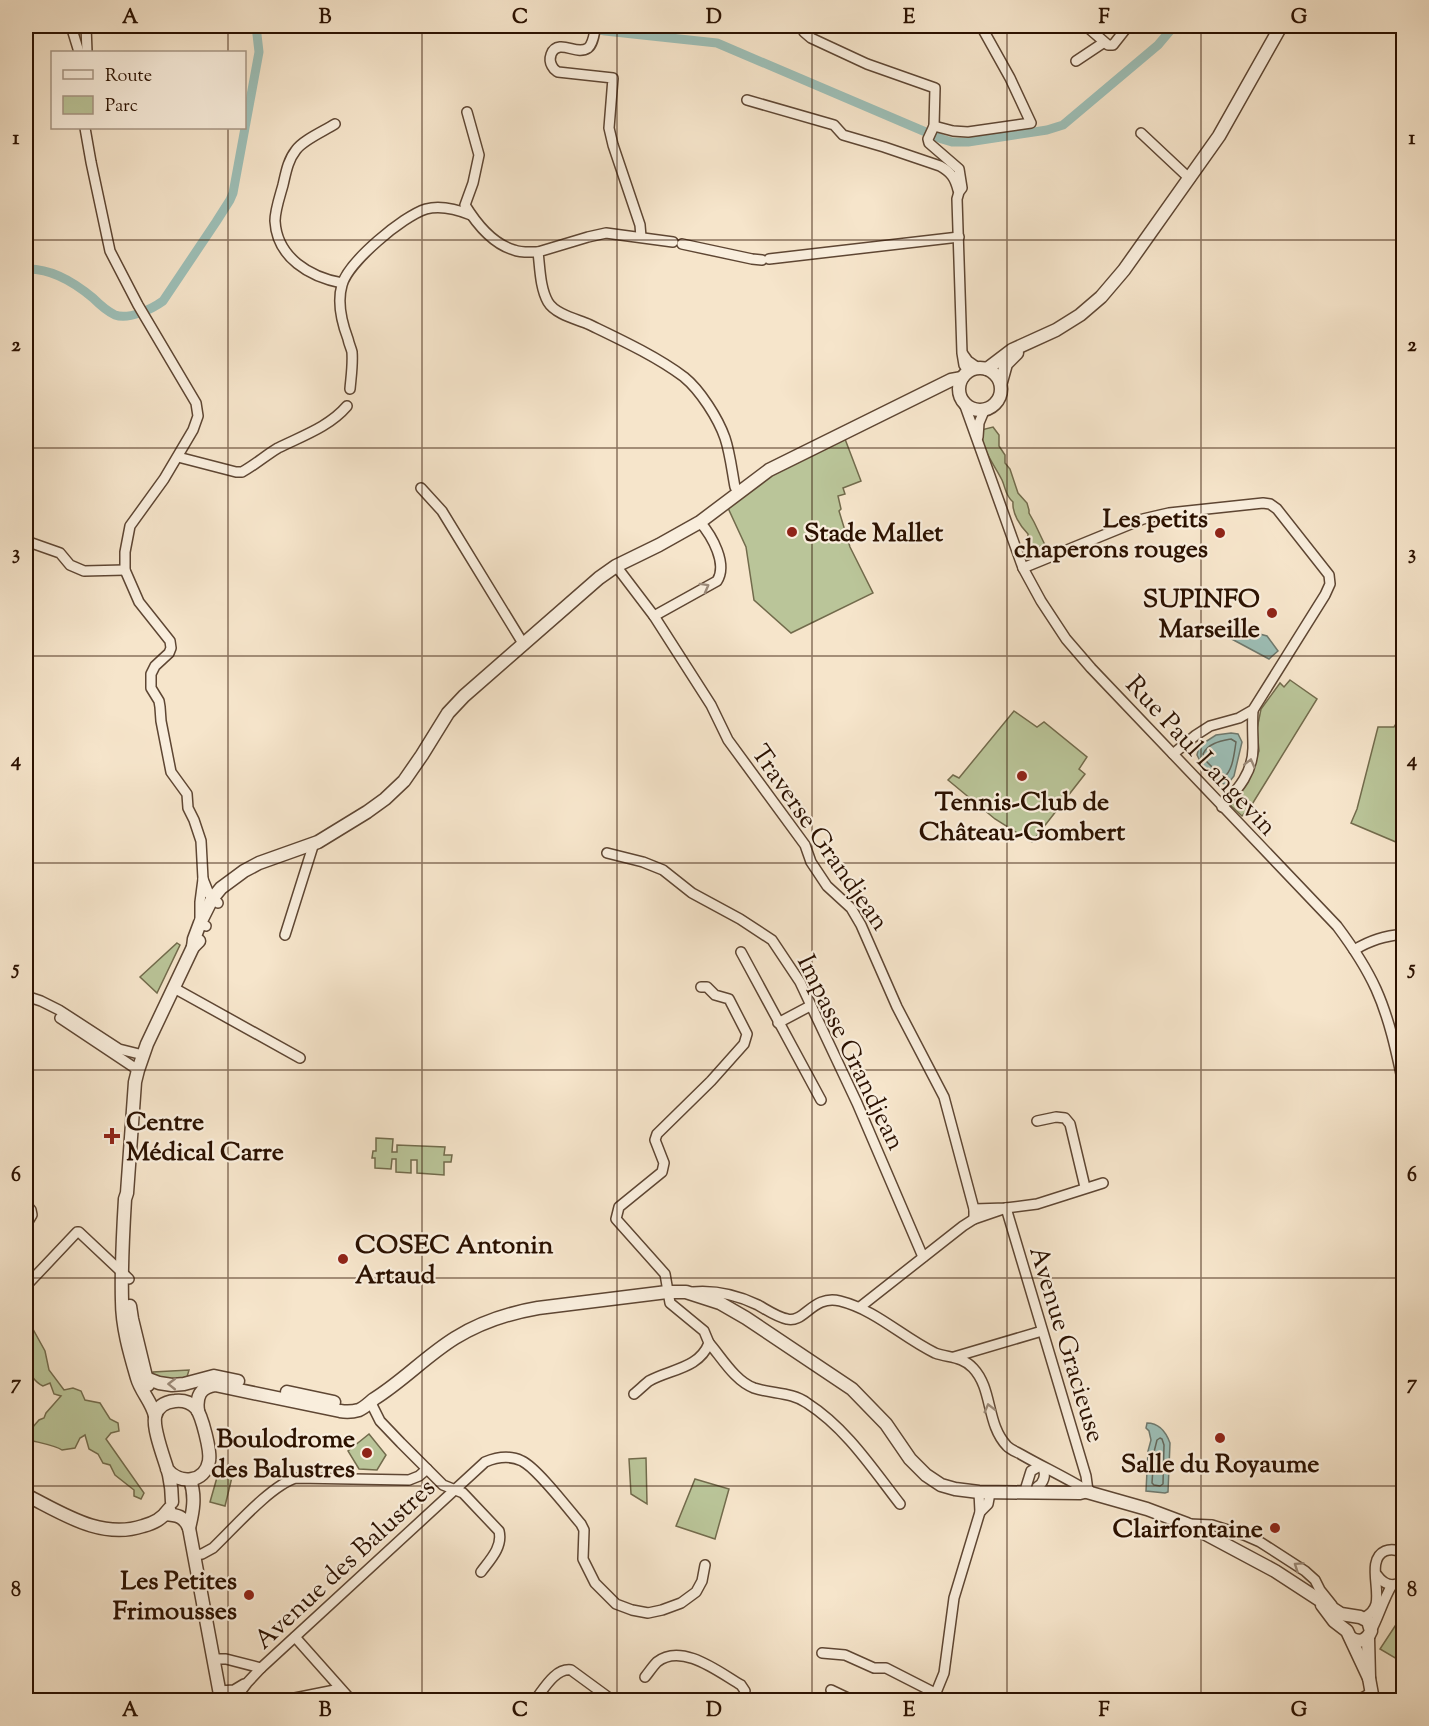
<svg xmlns="http://www.w3.org/2000/svg" width="1429" height="1726" font-family="'Sorts Mill Goudy',serif">
<style>
.green{fill:#bac599;stroke:#726b4c;stroke-width:1.5}
.water{fill:#9dbfb7;stroke:#6f796e;stroke-width:1.5}
.lines{fill:none;stroke-linecap:round;stroke-linejoin:round}
.shore{stroke:#64685c;stroke-width:1.5}
.canal{stroke:#9dbfb7;stroke-width:9}
.minor-casing{stroke:#5e4633;stroke-width:12}
.tertiary-casing{stroke:#5e4633;stroke-width:15}
.minor{stroke:#f9eedd;stroke-width:9}
.tertiary{stroke:#f9eedd;stroke-width:12}
.oneway{stroke:#9c8b7a}
.grid{fill:none;stroke:#2b1100;stroke-width:1.5;stroke-opacity:0.55}
.poi-dot{fill:#8f2418;stroke:#f9eedd;stroke-width:2}
.labels{text-anchor:middle;stroke-width:4.5;stroke-linejoin:round;paint-order:stroke}
.poi-label{font-size:26px;font-weight:bold;fill:#2b1100;stroke:#f9eedd;text-anchor:end}
.street-label{font-size:26px;fill:#2b1100;stroke:#f9eedd}
.neatline{fill:none;stroke:#2b1100;stroke-width:2}
.grid-label{font-size:20px;text-anchor:middle;font-weight:bold;fill:#2b1100}
</style>
<rect width="100%" height="100%" fill="#f6e5cb"/>
<filter id="stains"><feTurbulence type="fractalNoise" baseFrequency=".00333" numOctaves="4"/><feColorMatrix values="0 0 0 0 .2 0 0 0 0 .09 0 0 0 0 .02 0 0 0 .5 -.17"/></filter>
<radialGradient id="worn" r=".72"><stop offset=".6" stop-color="#630" stop-opacity="0"/><stop offset="1" stop-color="#630" stop-opacity=".3"/></radialGradient>
<g class="green">
<path d="M993 427 999 435V446L1005 455V463L1010 469 1018 493 1027 503 1029 510V513L1034 522 1045 545 1033 549 1028 542V534C1020 526 1012 513 1013 502 1005 495 1006 489 1002 480 994 464 981 449 981 430Z"/>
<path d="M845 439 861 481 843 488 845 494 838 496 841 509 839 511 850 547 873 593 791 633 754 600 746 547 728 508 774 474Z"/>
<path d="M1290 680 1317 699 1251 806 1242 816 1229 804 1253 767 1259 751 1257 729 1261 709 1280 683 1284 687Z"/>
<path d="M1014 711 1037 727 1044 722 1087 757 1079 769 1085 774 1032 842 995 819 948 780 953 775 959 778Z"/>
<path d="M1403 713V845L1351 823 1357 809 1378 727H1394Z"/>
<path d="M177 943 180 945 157 993 140 977Z"/>
<path d="M376 1138 393 1139 392 1152H397V1145L445 1147 444 1155H452L451 1162H444V1175L417 1173V1160H411V1173L396 1172V1159H392L391 1169 375 1168V1158H372L373 1151H376Z"/>
<path d="M26 1320 29 1322 45 1351 49 1370 64 1390 73 1388 81 1391 85 1400 100 1403 110 1419 118 1423 119 1431 111 1433 106 1439 144 1493 141 1499 134 1496V1490L115 1475 110 1465 103 1463 98 1454 89 1449 85 1435 80 1438 75 1448 62 1450C55 1445 35 1442 26 1439V1425L32 1428 39 1420 44 1418 46 1413 61 1396 54 1394 50 1383 43 1386C21 1376 25 1339 26 1320Z"/>
<path d="M189 1370 187 1377C175 1380 163 1381 153 1374V1372Z"/>
<path d="M369 1434 386 1455 377 1470 359 1469 348 1451Z"/>
<path d="M646 1458 647 1504 631 1494 629 1459Z"/>
<path d="M218 1474 232 1477 225 1506 210 1502Z"/>
<path d="M695 1479 729 1489 715 1539 676 1526Z"/>
<path d="M1403 1614 1404 1658 1402 1662 1380 1649Z"/>
</g>
<g class="water">
<path d="M1230 629H1241L1267 636 1278 651 1269 659 1228 637Z"/>
<path d="M1231 733 1238 734 1242 742 1234 776 1227 785C1213 781 1203 768 1197 755L1199 746 1216 735Z"/>
<path d="M1147 1423C1159 1423 1166 1432 1170 1443L1168 1492 1165 1493 1146 1491 1148 1451 1151 1440 1149 1431 1146 1428Z"/>
</g>
<g class="lines">
<g class="shore">
<path d="M1231 739 1236 742C1234 754 1233 771 1223 778L1207 762 1203 754C1208 743 1221 741 1231 739Z"/>
<path d="M1160 1438 1162 1439 1164 1445 1163 1484 1160 1486 1154 1485 1152 1483 1154 1452 1157 1440Z"/>
</g>
<g class="canal">
<path d="M582 26 605 31 717 43 942 139 952 142H968L1047 130 1063 125 1158 45 1174 26"/>
<path d="M26 269C51 268 74 282 93 298 99 304 107 311 115 315 129 320 152 309 163 301L216 222 230 200 233 193 259 52 256 26"/>
</g>
<g class="minor-casing">
<g id="minor">
<path d="M71 26 79 52"/>
<path d="M86 26 87 52"/>
<path d="M596 26C594 32 594 43 588 48 579 54 569 46 560 47 551 48 548 59 552 66 554 70 555 70 558 72L613 78 609 128 613 145 640 225 641 237"/>
<path d="M803 26 804 32 811 38 867 64 935 88 934 126 928 139 929 143 959 169 962 188 959 192 957 199 962 353 964 365 968 371"/>
<path d="M1086 26 1108 45H1113L1128 26"/>
<path d="M1076 61 1103 43"/>
<path d="M747 100 834 125 843 135 884 147 940 166C951 172 955 178 958 190"/>
<path d="M467 112 479 155 473 183 465 205C476 223 493 244 514 250 521 253 530 252 538 252"/>
<path d="M335 124C324 131 303 140 296 150 288 160 286 172 283 185 280 196 275 210 275 221 277 258 310 277 342 283"/>
<path d="M934 126 953 131 968 132 1031 123 1010 78 981 26"/>
<path d="M85 128 91 162 110 251 138 305 196 403 198 416 193 430 164 479 130 526 125 552V570L139 602 170 641 171 648 169 653 155 666 151 674V688L159 701 160 707 161 721 171 772 187 794 188 808 194 820 201 841 203 879"/>
<path d="M1141 133 1190 179"/>
<path d="M673 242 606 233 588 237 538 252C540 268 540 288 548 302 555 314 576 319 588 324 619 339 656 356 684 377 700 390 718 418 725 438 730 453 732 471 735 487L739 493"/>
<path d="M682 244 752 259 762 260"/>
<path d="M769 259 959 237"/>
<path d="M963 354 968 361 978 368"/>
<path d="M350 389C351 377 353 365 352 352 351 348 349 344 348 339 342 323 337 302 342 285 348 262 403 216 426 209 441 205 456 209 471 215"/>
<path d="M965 406 1023 568 1041 601 1066 639 1091 668 1337 926C1352 946 1366 967 1376 989 1390 1020 1397 1055 1404 1088"/>
<path d="M978 437 979 423 984 411"/>
<path d="M178 457 236 472H242C255 465 266 455 278 448 302 436 329 427 347 406"/>
<path d="M421 488 442 511 524 645"/>
<path d="M26 541 60 553 70 565 84 571 125 570"/>
<path d="M616 566 654 616 711 705 728 740 805 845 811 862 827 886 851 908 861 925 897 1007 944 1097 974 1209V1219"/>
<path d="M1023 568 1143 519 1169 513 1263 503 1270 504 1277 509 1329 575 1330 584 1325 595 1253 710 1239 718 1210 726 1196 735 1173 754"/>
<path d="M654 616 717 581C728 564 712 536 700 522"/>
<path d="M1222 807C1237 790 1253 773 1253 748 1253 736 1252 723 1253 710"/>
<path d="M607 853 643 862 663 870 692 893 740 919 772 940 800 982 857 1103 923 1257"/>
<path d="M206 926 200 923V902L203 879 209 894 218 903"/>
<path d="M285 935 314 843"/>
<path d="M1354 950C1371 940 1384 936 1404 934"/>
<path d="M741 952 821 1100"/>
<path d="M174 988 300 1058"/>
<path d="M26 996 41 1001 59 1010 119 1049 143 1055"/>
<path d="M60 1018 138 1070"/>
<path d="M778 1023 810 1006"/>
<path d="M1037 1121 1056 1117 1065 1118 1070 1124 1085 1187"/>
<path d="M26 1204 31 1210 32 1215 26 1225"/>
<path d="M1006 1208 1086 1476 1088 1491"/>
<path d="M974 1209 1006 1208 1037 1204 1103 1183"/>
<path d="M26 1286 77 1232H79L129 1279"/>
<path d="M693 1292C716 1290 737 1295 758 1305 767 1310 777 1317 787 1319 804 1324 813 1294 840 1301 876 1310 902 1337 935 1353 948 1358 962 1356 973 1368 993 1389 986 1424 1007 1446 1011 1450 1017 1452 1022 1455 1043 1467 1065 1477 1086 1490"/>
<path d="M860 1307 963 1226 974 1219 1006 1208"/>
<path d="M709 1343C722 1358 735 1381 754 1388 772 1394 792 1392 807 1403 846 1428 872 1468 900 1504"/>
<path d="M954 1357 1042 1331"/>
<path d="M634 1394C639 1390 644 1385 649 1381 670 1369 699 1369 709 1343L704 1331 670 1303 665 1274 616 1219 619 1207 662 1172 664 1163 655 1140 657 1134 711 1081 744 1044 747 1034 729 999 715 995 707 987H701"/>
<path d="M370 1401 380 1421 401 1443 443 1485 463 1493 499 1531C503 1547 490 1560 481 1572"/>
<path d="M1026 1487 1031 1471 1040 1466"/>
<path d="M1037 1492V1487C1044 1483 1046 1475 1043 1468"/>
<path d="M980 1512 988 1504 990 1493"/>
<path d="M1189 1524 1212 1525 1244 1535 1260 1542 1305 1571 1315 1580 1320 1590 1332 1605"/>
<path d="M194 1555 202 1554 213 1548C233 1529 271 1485 296 1478L409 1480 419 1476 427 1469"/>
<path d="M1377 1575C1384 1585 1393 1588 1404 1581"/>
<path d="M1364 1618C1370 1614 1374 1611 1376 1604 1380 1588 1367 1559 1385 1551 1392 1548 1398 1550 1404 1553"/>
<path d="M1371 1631C1379 1616 1383 1600 1392 1585"/>
<path d="M295 1637 351 1700"/>
<path d="M822 1653 845 1655 874 1668H886L935 1693"/>
<path d="M214 1659H226L261 1668 485 1462C497 1457 510 1455 522 1461 537 1468 569 1510 581 1524L584 1530 583 1559 595 1583 616 1604 632 1610 648 1613 662 1610 681 1603 696 1592 702 1581 705 1565"/>
<path d="M645 1677C649 1672 653 1666 657 1662 682 1642 720 1673 741 1685L745 1691 743 1700"/>
<path d="M831 1690 852 1700"/>
<path d="M219 1691 234 1690 244 1684"/>
<path d="M234 1700 247 1683 261 1668"/>
<path d="M285 1700 340 1689"/>
<path d="M535 1700C544 1689 555 1668 571 1670L612 1700"/>
<path d="M933 1700 944 1673 954 1598 980 1512 979 1492"/>
<path d="M1358 1700 1371 1693"/>
</g>
</g>
<g class="tertiary-casing">
<g id="tertiary">
<circle cx="980" cy="389" r="21"/>
<path d="M987 369 1012 350 1056 330 1080 315 1101 297 1124 270 1219 136 1281 26"/>
<path d="M1001 382 1006 364 1017 353"/>
<path d="M193 947 194 939 200 923 212 899 221 888 244 871 259 863 318 842 367 812 385 799 404 781 422 755 448 713 464 696 599 578 616 566 659 545 700 522 769 470 951 380 962 378"/>
<path d="M130 1306 132 1319 148 1385"/>
<path d="M146 1378 159 1383 172 1385 184 1384 214 1376 238 1381"/>
<path d="M287 1392 334 1402"/>
<path d="M198 1411C196 1397 200 1387 215 1385L340 1411C346 1412 352 1412 359 1410 364 1408 369 1403 374 1399 403 1381 426 1356 455 1338 481 1322 509 1313 538 1308L667 1292H686L720 1303 746 1318 852 1389 886 1424 910 1459 926 1475 941 1485 955 1489 979 1492 1080 1493 1088 1491"/>
<path d="M155 1416C152 1402 141 1392 137 1378 130 1354 122 1327 122 1301 121 1267 123 1232 125 1199L127 1193 135 1082 138 1070 147 1044 193 947 199 941"/>
<path d="M167 1469C179 1485 205 1483 209 1461 211 1451 202 1416 196 1408 190 1402 183 1400 175 1401 165 1402 157 1406 155 1417 153 1431 165 1460 169 1475 171 1484 172 1493 172 1502"/>
<path d="M1080 1490 1147 1509 1187 1524 1275 1571 1341 1614 1360 1617 1368 1621 1371 1631C1367 1641 1359 1643 1351 1638"/>
<path d="M26 1495C62 1513 101 1540 143 1526 154 1523 162 1519 169 1509"/>
<path d="M165 1514C177 1515 184 1516 189 1528L221 1700"/>
<path d="M189 1528C193 1512 196 1496 190 1480"/>
<path d="M1322 1605 1334 1621 1347 1631 1369 1678"/>
<path d="M1368 1638 1369 1678 1373 1700"/>
</g>
</g>
<use href="#minor" class="minor"/>
<use href="#tertiary" class="tertiary"/>
</g>
<defs><path id="oneway-chevron" d="M-2-3.5L2.5 0L-2 3.5" fill="none" stroke-width="1.6" stroke-linecap="round" stroke-linejoin="round" transform="scale(1.5)"/></defs>
<g class="oneway">
<use href="#oneway-chevron" transform="translate(705 587) rotate(-29)"/>
<use href="#oneway-chevron" transform="translate(1250 763) rotate(-76)"/>
<use href="#oneway-chevron" transform="translate(172 1384) rotate(-179)"/>
<use href="#oneway-chevron" transform="translate(989 1408) rotate(-104)"/>
<use href="#oneway-chevron" transform="translate(1298 1566) rotate(-146)"/>
</g>
<path class="grid" d="M228 26V52M422 26V1700M617 26V1700M812 26V1700M1007 26V1700M1201 26V1700M228 128V1700M26 240H1404M26 448H1404M26 656H1404M26 863H1404M26 1070H1404M26 1278H1404M26 1486H1404"/>
<g class="poi-dot">
<circle cx="792" cy="532" r="6"/>
<circle cx="1220" cy="533" r="6"/>
<circle cx="1272" cy="613" r="6"/>
<circle cx="1022" cy="776" r="6"/>
<path d="M109 1127h6v6h6v6h-6v6h-6v-6h-6v-6h6z"/>
<circle cx="343" cy="1259" r="6"/>
<circle cx="1220" cy="1438" r="6"/>
<circle cx="367" cy="1453" r="6"/>
<circle cx="1275" cy="1528" r="6"/>
<circle cx="249" cy="1595" r="6"/>
</g>
<g class="labels">
<g class="poi-label">
<text x="1208" y="527">Les petits<tspan x="1208" dy="30">chaperons rouges</tspan></text>
<text x="804" y="541" text-anchor="start">Stade Mallet</text>
<text x="1260" y="607">SUPINFO<tspan x="1260" dy="30">Marseille</tspan></text>
<text x="1022" y="810" text-anchor="middle">Tennis-Club de<tspan x="1022" dy="30">Château-Gombert</tspan></text>
<text x="126" y="1130" text-anchor="start">Centre<tspan x="126" dy="30">Médical Carre</tspan></text>
<text x="355" y="1253" text-anchor="start">COSEC Antonin<tspan x="355" dy="30">Artaud</tspan></text>
<text x="355" y="1447">Boulodrome<tspan x="355" dy="30">des Balustres</tspan></text>
<text x="1220" y="1472" text-anchor="middle">Salle du Royaume</text>
<text x="1263" y="1537">Clairfontaine</text>
<text x="237" y="1589">Les Petites<tspan x="237" dy="30">Frimousses</tspan></text>
</g>
<g class="street-label">
<text transform="translate(1202 755) rotate(47)" y="9">Rue Paul Langevin</text>
<text transform="translate(821 837) rotate(55)" y="9">Traverse Grandjean</text>
<text transform="translate(852 1052) rotate(64)" y="9">Impasse Grandjean</text>
<text transform="translate(1068 1344) rotate(73)" y="9">Avenue Gracieuse</text>
<text transform="translate(344 1563) rotate(-43)" y="9">Avenue des Balustres</text>
</g>
</g>
<rect width="1429" height="1726" fill="none" stroke="#f6e5cb" stroke-width="66"/>
<rect x="51" y="51" width="195" height="78" fill="#f9eedd" stroke="#a79685" stroke-width="1.5"/>
<rect x="63" y="70" width="30" height="9" fill="#f9eedd" stroke="#a79685" stroke-width="1.5"/>
<text x="105" y="81" font-size="18" fill="#2b1100">Route</text>
<rect x="63" y="96" width="30" height="18" fill="#bac599" stroke="#a79685" stroke-width="1.5"/>
<text x="105" y="111" font-size="18" fill="#2b1100">Parc</text>
<rect x="33" y="33" width="1363" height="1660" class="neatline"/>
<g class="grid-label">
<text x="130" y="23">A</text>
<text x="325" y="23">B</text>
<text x="520" y="23">C</text>
<text x="714" y="23">D</text>
<text x="909" y="23">E</text>
<text x="1104" y="23">F</text>
<text x="1299" y="23">G</text>
<text x="16" y="144">1</text>
<text x="1412" y="144">1</text>
<text x="16" y="351">2</text>
<text x="1412" y="351">2</text>
<text x="16" y="559">3</text>
<text x="1412" y="559">3</text>
<text x="16" y="766">4</text>
<text x="1412" y="766">4</text>
<text x="16" y="974">5</text>
<text x="1412" y="974">5</text>
<text x="16" y="1181">6</text>
<text x="1412" y="1181">6</text>
<text x="16" y="1389">7</text>
<text x="1412" y="1389">7</text>
<text x="16" y="1596">8</text>
<text x="1412" y="1596">8</text>
<text x="130" y="1716">A</text>
<text x="325" y="1716">B</text>
<text x="520" y="1716">C</text>
<text x="714" y="1716">D</text>
<text x="909" y="1716">E</text>
<text x="1104" y="1716">F</text>
<text x="1299" y="1716">G</text>
</g>
<rect width="100%" height="100%" filter="url(#stains)"/>
<rect width="100%" height="100%" fill="url(#worn)"/>
</svg>
